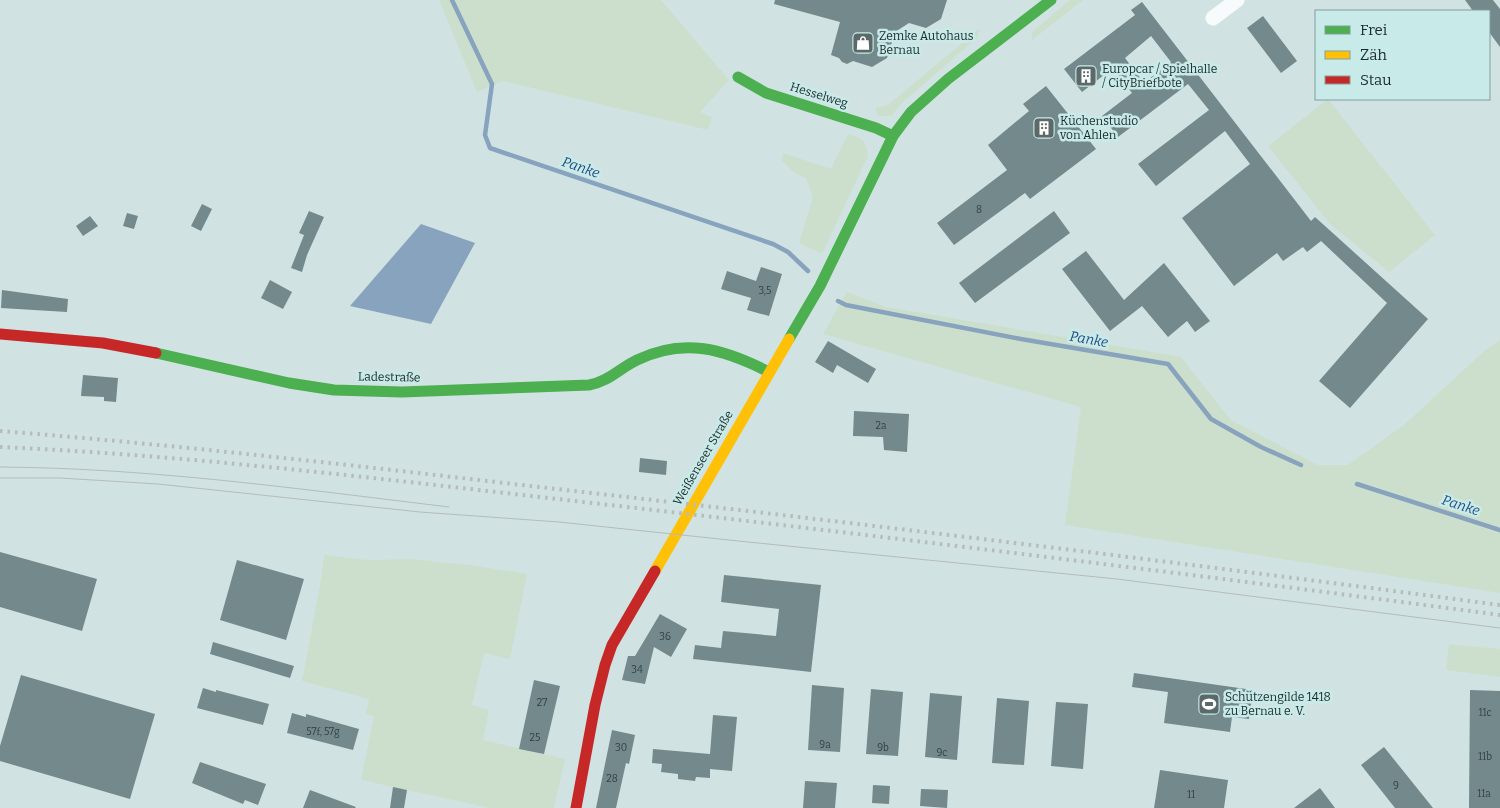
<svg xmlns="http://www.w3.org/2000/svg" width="1500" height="808" font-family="Bitter,serif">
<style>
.green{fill:#ccdfcd}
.water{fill:#88a3be}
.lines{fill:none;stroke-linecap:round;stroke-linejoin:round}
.stream{stroke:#88a3be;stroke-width:4.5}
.building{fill:#74898c;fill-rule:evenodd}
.street{stroke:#f8fbfb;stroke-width:15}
.fast{stroke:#4caf50;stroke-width:11}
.slow{stroke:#ffc107;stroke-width:11}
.jam{stroke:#c62828;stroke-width:11}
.tram{stroke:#b6bbbb;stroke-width:1}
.rail{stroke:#b6bbbb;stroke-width:4;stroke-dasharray:2.5 5;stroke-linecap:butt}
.labels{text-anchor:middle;stroke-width:5;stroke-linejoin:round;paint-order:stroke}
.number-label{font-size:10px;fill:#324141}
.poi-label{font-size:12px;fill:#1c2928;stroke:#c8ebe9;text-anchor:start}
.street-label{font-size:12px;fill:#1c2928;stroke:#c8ebe9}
.water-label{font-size:14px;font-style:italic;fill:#234e81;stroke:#c8ebe9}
</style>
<rect width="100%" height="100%" fill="#d0e3e2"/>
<g class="green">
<path d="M439 0H661L729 80 700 112 712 117 708 130 503 81 477 92Z"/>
<path d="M1070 0H1083L1032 40V32Z"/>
<path d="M979 29 977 38 904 101 891 116H878L875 108 888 105Z"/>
<path d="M1328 99 1435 235 1389 272 1329 223 1268 146Z"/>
<path d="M848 134C864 139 865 139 868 156L822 254 799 243 813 197 806 178 796 174 782 161 783 153 831 169Z"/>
<path d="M847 292 886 307 1181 357 1231 420 1318 465H1348L1404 425 1483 352 1500 340V593L1065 525 1081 407 823 334Z"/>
<path d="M324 555 368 560 410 559 469 565 527 574 510 659 484 653 472 705 489 710 483 740 565 759 554 808H490L361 780 374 716 366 714 369 699 302 681 322 574Z"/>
<path d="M1449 644 1500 649V677L1446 670Z"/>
</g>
<path class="water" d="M421 224 475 243 431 324 350 306Z"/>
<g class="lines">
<g class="stream">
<path d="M452 0 492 84 485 135 490 148 773 244 788 252 808 271"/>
<path d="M838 301 846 305 1021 339 1168 364 1211 419 1261 447 1301 465"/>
<path d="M1357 484 1500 530"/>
</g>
</g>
<g class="building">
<path d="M775 0H947L941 19 926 28 909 23 895 32 887 58 872 67 853 61 847 64 842 62 839 58 831 55 840 22 774 4Z"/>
<path d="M1465 0H1493L1500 9V47L1489 32V11H1473Z"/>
<path d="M1142 2 1311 221 1315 217 1428 319 1350 408 1319 381 1387 303 1321 241 1307 252 1303 247 1283 261 1277 253 1234 286 1182 218 1250 164 1225 131 1156 186 1138 164 1209 110 1188 84 1118 137 1102 116 1132 93 1113 68 1082 92 1064 69 1135 15 1131 10ZM1151 36 1171 62 1144 83 1125 58Z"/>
<path d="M1263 16 1297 61 1281 73 1247 28Z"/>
<path d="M1046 86 1096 149 1030 199 1025 193 954 245 937 223 1007 170 988 145 1029 111 1023 104Z"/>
<path d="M202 204 212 209 201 231 191 226Z"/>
<path d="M309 211 324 217 307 255 302 272 291 268 304 235 299 233Z"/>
<path d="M1054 211 1070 233 975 303 959 283Z"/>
<path d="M127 213 138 216 134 229 123 226Z"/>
<path d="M90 216 98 226 83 236 76 226Z"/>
<path d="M1086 251 1124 300 1164 263 1210 321 1195 332 1187 321 1168 337 1142 306 1110 331 1062 269Z"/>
<path d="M761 267 782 274 769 316 747 310 751 298 721 289 727 271 756 281Z"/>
<path d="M270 280 292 292 283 309 261 298Z"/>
<path d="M2 290 68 299 67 312 1 308Z"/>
<path d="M828 341 876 369 868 383 837 365 833 373 815 362Z"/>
<path d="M83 375 118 378 116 402 104 401V397L81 396Z"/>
<path d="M854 411 909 414 907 452 884 450 883 437 853 436Z"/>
<path d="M640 458 667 461 666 475 639 472Z"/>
<path d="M0 552 97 579 82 631 0 607Z"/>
<path d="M237 560 304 579 286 640 220 620Z"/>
<path d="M724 575 821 585 811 672 693 659 695 645 721 648 723 631 776 636 779 609 721 602Z"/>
<path d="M660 614 687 629 671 657 654 647 645 684 622 680 628 656H635Z"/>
<path d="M213 642 294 666 290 678 210 654Z"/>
<path d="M1134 673 1253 690 1249 719 1232 717 1230 732 1164 723 1168 692 1132 687Z"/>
<path d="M21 675 155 714 130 799 0 761V746Z"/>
<path d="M534 680 560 686 544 754 519 749Z"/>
<path d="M812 685 844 688 840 752 808 750Z"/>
<path d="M203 688 216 692V690L269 704 263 725 197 708Z"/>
<path d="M871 689 903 692 898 756 866 754Z"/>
<path d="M1470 690 1500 691V808H1469Z"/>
<path d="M930 693 962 696 957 760 925 757Z"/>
<path d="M997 698 1029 701 1024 765 992 763Z"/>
<path d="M1056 702 1088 704 1083 769 1051 766Z"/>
<path d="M292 713 306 717V714L359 729 353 750 287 733Z"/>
<path d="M713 715 737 717 732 771 710 769V778L696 777 695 781 678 779V774L661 772 662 764 652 763 653 749 710 754Z"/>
<path d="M612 730 635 735 629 764 626 763 616 808H596Z"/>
<path d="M1384 747 1433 808H1395L1361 765Z"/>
<path d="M200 762 266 784 258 805 245 800 243 804 192 783Z"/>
<path d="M1160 770 1228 780 1224 808H1154Z"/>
<path d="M805 781 837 783 835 808H803Z"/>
<path d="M873 785 890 786 889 804 872 803Z"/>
<path d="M393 787 407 790 404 808H390Z"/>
<path d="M1320 788 1335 808H1294Z"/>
<path d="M921 789 948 790 947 808 920 806Z"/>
<path d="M310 790 356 807 355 808H303Z"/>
</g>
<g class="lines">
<path class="street" d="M1213 18 1237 0"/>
<g class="fast">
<path d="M738 77 766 93 876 128 893 136"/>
<path d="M789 339 820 286 893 136 911 112 948 79 1051 0"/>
<path d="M156 353 289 383 334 390 402 392 589 385C608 382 620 368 637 360 684 337 724 349 769 372"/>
</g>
<path class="slow" d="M655 571 789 339"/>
<g class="jam">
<path d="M0 334 103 343 156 353"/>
<path d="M576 808 595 705 605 665 612 645 655 571"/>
</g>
<g class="tram">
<path d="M0 467C151 468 299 489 449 507"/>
<path d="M0 478H60L158 484 420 512 559 522 748 542 1117 579 1500 628"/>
</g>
<g class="rail">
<path d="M0 431C192 446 383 469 574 491 883 526 1192 564 1500 605"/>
<path d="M0 447C207 456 413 483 619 506 913 540 1207 576 1500 615"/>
</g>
</g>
<defs>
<g id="shop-square" transform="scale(1.125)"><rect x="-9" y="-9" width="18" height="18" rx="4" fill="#5b6a69" stroke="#c8ebe9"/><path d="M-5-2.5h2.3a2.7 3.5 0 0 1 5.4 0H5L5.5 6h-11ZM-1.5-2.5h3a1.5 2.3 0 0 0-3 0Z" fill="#fff"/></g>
<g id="building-square" transform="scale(1.125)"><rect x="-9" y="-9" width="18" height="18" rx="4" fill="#5b6a69" stroke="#c8ebe9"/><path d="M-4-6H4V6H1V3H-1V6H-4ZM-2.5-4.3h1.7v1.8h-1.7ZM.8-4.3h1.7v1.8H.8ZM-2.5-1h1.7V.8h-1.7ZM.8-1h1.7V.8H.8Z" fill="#fff"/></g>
<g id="stadium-square" transform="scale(1.125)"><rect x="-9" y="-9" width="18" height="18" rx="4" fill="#5b6a69" stroke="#c8ebe9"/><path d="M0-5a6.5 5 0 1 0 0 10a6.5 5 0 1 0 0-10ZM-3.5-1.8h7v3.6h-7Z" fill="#fff"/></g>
</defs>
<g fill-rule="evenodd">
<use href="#shop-square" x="863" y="43"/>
<use href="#building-square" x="1086" y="76"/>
<use href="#building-square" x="1044" y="128"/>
<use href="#stadium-square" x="1209" y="704"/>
</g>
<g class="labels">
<g class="number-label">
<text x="979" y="213">8</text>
<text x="765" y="294">3,5</text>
<text x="881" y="429">2a</text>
<text x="665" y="640">36</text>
<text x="637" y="673">34</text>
<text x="542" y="706">27</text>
<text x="1485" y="716">11c</text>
<text x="323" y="735">57f, 57g</text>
<text x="535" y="741">25</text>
<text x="825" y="748">9a</text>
<text x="621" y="751">30</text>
<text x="883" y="751">9b</text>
<text x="942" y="756">9c</text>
<text x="1485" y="760">11b</text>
<text x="612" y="782">28</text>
<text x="1396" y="789">9</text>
<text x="1484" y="797">11a</text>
<text x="1191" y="798">11</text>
</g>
<g class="poi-label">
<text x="879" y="40">Zemke Autohaus<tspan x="879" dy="14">Bernau</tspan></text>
<text x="1102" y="73">Europcar / Spielhalle<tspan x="1102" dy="14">/ CityBriefbote</tspan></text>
<text x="1060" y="125">Küchenstudio<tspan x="1060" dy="14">von Ahlen</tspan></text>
<text x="1225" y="701">Schützengilde 1418<tspan x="1225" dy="14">zu Bernau e. V.</tspan></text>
</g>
<g class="street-label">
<text transform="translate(819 95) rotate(17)" y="4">Hesselweg</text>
<text transform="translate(389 377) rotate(1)" y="4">Ladestraße</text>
<text transform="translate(703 458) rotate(-60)" y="4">Weißenseer Straße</text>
</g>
<g class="water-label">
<text transform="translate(581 167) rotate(19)" y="5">Panke</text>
<text transform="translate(1089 339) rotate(10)" y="5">Panke</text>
<text transform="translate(1461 505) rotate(18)" y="5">Panke</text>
</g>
</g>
<rect x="1315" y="10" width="175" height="90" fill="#c8ebe9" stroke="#839d9c"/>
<rect x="1325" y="26" width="25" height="8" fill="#4caf50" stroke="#839d9c"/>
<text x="1360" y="35" font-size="15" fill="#1c2928">Frei</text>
<rect x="1325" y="51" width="25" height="8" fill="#ffc107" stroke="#839d9c"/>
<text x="1360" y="60" font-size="15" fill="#1c2928">Zäh</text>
<rect x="1325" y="76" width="25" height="8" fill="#c62828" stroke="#839d9c"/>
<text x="1360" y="85" font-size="15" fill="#1c2928">Stau</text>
</svg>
